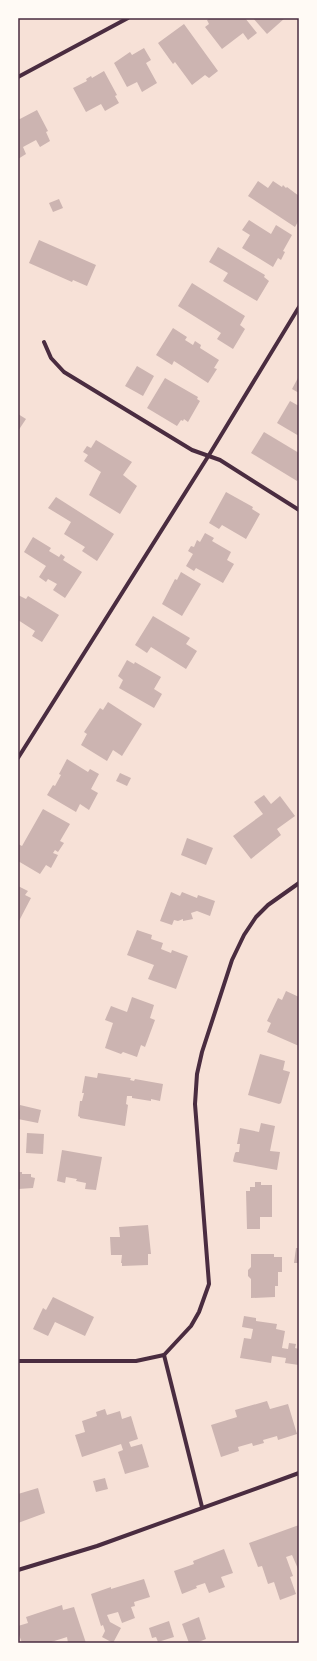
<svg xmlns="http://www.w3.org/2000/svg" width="317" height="1661" font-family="Poppins,sans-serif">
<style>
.building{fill:#ccb4b1}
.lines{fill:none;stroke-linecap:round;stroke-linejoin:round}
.minor{stroke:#4a2c40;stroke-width:4}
.neatline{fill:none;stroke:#4a2c40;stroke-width:1.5}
</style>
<rect width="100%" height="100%" fill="#f7e1d7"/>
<g class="building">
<path d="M210 18H245L257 33 248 40 243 33 222 49 205 27 209 24 207 20Z"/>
<path d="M253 18H285L267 34Z"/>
<path d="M184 24 218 71 209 78 205 75 192 85 175 62 173 64 158 43Z"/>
<path d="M144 48 151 60 146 63 157 83 142 92 137 82 127 87 114 63 130 52 132 55Z"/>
<path d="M104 71 117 95 115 96 119 103 105 111 101 104 86 112 73 88 87 81 86 79 91 76 92 78Z"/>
<path d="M37 110 48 131 46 132 50 141 40 147 36 140 23 147 26 154 18 159V120Z"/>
<path d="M258 181 268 188 273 181 282 187 283 185 286 188 287 187 299 196V220L295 227 248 196Z"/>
<path d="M59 199 63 208 53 212 49 203Z"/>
<path d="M249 220 271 234 276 225 292 235 283 251 285 252 281 260 278 258 273 267 242 248 250 235 242 230Z"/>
<path d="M39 240 96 265 87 286 73 280 72 282 29 263Z"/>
<path d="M218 247 265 275 264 277 269 281 257 301 223 281 228 273 209 262Z"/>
<path d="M192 283 245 316 240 325 245 329 233 349 217 339 221 333 178 306Z"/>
<path d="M173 328 187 337 185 340 193 345 195 341 201 345 200 348 219 360 214 368 217 369 208 383 174 361 172 365 156 355Z"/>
<path d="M137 366 154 376 143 396 125 386Z"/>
<path d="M299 376V393L292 389Z"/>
<path d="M165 378 198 397 197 399 200 401 188 422 184 419 183 421 181 420 177 426 147 408Z"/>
<path d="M290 401 299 406V436L277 423Z"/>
<path d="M18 414 26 419 18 431Z"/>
<path d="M264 432 299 453V478L297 481 251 453Z"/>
<path d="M96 440 132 462 123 475 137 486 120 514 89 495 101 472 84 461 88 455 83 452 87 446 91 448Z"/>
<path d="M226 492 253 507 252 509 260 514 246 539 222 525 219 529 209 523Z"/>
<path d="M56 497 114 534 97 561 82 551 85 547 64 534 71 522 48 508Z"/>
<path d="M205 533 214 538 212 541 231 552 227 560 234 564 223 583 196 568 194 571 186 566 193 554 188 551 191 546 194 547 197 540 200 542Z"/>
<path d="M33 537 51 548 49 551 59 557 61 554 65 557 63 560 82 572 65 598 53 590 57 584 48 579 46 582 39 577 46 566 24 552Z"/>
<path d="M181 572 201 584 182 616 162 604 175 579 177 580Z"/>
<path d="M18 595 26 599 28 596 59 615 42 642 32 636 35 631 18 620Z"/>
<path d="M153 616 190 638 186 644 197 651 186 669 151 647 147 653 135 645Z"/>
<path d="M127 660 134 664 135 662 161 677 154 689 162 694 154 708 119 688 123 680 118 676Z"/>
<path d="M108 702 142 724 122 756 113 750 107 761 81 745 87 734 84 732 100 708 103 710Z"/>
<path d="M67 759 88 772 90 769 99 774 91 789 98 793 89 810 80 804 76 812 47 795 53 785 55 786 61 775 59 774Z"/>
<path d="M120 773 131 778 127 786 116 781Z"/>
<path d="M264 795 271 804 280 796 295 816 277 829 281 835 251 859 233 836 263 814 254 802Z"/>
<path d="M43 809 70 824 60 841 64 843 58 852 55 850 53 853 58 855 51 868 46 865 40 874 18 861V844L22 846Z"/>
<path d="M187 838 213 848 206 865 181 855Z"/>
<path d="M18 886 28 891 25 895 31 898 19 921Z"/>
<path d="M171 892 180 896 182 892 197 898 198 895 215 901 210 916 197 911 191 913 193 919 183 921V919L178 921 174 920 172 925 160 921Z"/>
<path d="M137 930 152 935 151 939 163 943 161 949 171 953 172 950 188 956 176 989 148 979 154 965 127 955Z"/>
<path d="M286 991 299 997V1046L267 1032 271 1023 267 1021 278 998 282 1000Z"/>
<path d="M132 997 154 1005 150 1018 155 1020 145 1047 141 1045 137 1057 123 1052 121 1054 105 1048 113 1023 105 1020 111 1006 127 1012Z"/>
<path d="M260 1054 285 1061 283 1070 290 1072 281 1103 279 1104 248 1095Z"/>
<path d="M98 1073 131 1078 130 1080 134 1081 135 1079 163 1084 160 1101 151 1099V1101L132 1098V1096H127L126 1104 128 1105 125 1126 80 1118V1117L78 1116 80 1101H82L84 1093H82L85 1076 97 1078Z"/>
<path d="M20 1105 41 1110 38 1123 18 1119Z"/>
<path d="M261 1123 275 1126 270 1151 280 1152 277 1170 234 1162 233 1161 235 1153 236 1152H239L240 1144H237L240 1128 259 1132Z"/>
<path d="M27 1133 44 1134 43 1154 26 1153Z"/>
<path d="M62 1150 102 1157 96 1190 85 1189 86 1183 76 1181 77 1179 66 1177 65 1183 57 1181Z"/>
<path d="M18 1172H22V1174H31V1177L35 1178 33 1188 18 1189Z"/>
<path d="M255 1182H261V1185H272V1217H260V1229H247L246 1191H250V1187H255Z"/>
<path d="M148 1225 151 1254H148V1265L122 1266V1263H121L122 1255H111L110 1237H120L119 1227Z"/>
<path d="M296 1248H299V1263H294Z"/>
<path d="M251 1254H274V1257H282V1272H278V1286H275V1297L251 1298V1279L248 1276V1270L251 1267Z"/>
<path d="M53 1297 94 1317 85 1336 55 1322 48 1336 33 1329 43 1308 46 1310Z"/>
<path d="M244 1316 256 1318V1321L277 1324 276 1329 285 1331 282 1348 288 1349 289 1343 296 1344 295 1348 299 1349V1365L285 1363 286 1358 272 1356 271 1363 240 1358 244 1338 251 1339 253 1329 242 1327Z"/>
<path d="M267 1401 270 1409 288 1404 297 1434 278 1440 277 1436 263 1440 264 1443 253 1446 252 1443 238 1447 239 1451 221 1457 211 1425 237 1417 235 1410Z"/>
<path d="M105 1409 107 1415 120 1411 122 1419 131 1416 138 1439 129 1442 131 1447 142 1444 149 1467 125 1474 118 1452 123 1450 121 1444 82 1457 75 1435 85 1432 82 1421 97 1416 96 1412Z"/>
<path d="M105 1478 108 1489 96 1492 93 1481Z"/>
<path d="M38 1488 45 1513 18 1523V1494Z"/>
<path d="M299 1525V1571L292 1555 286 1557 293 1576 290 1577 296 1594 280 1600 274 1582 268 1584 262 1566 258 1567 249 1543Z"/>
<path d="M224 1549 233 1573 221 1577 225 1587 209 1593 205 1583 196 1586 197 1588 182 1594 174 1571 194 1564 193 1561Z"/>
<path d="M144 1579 150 1597 134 1602 135 1606 131 1607 135 1618 122 1623 118 1612 107 1615 110 1622 121 1628 113 1643 102 1637 105 1631 103 1625 101 1626 91 1594 111 1587V1589Z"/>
<path d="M62 1605 63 1610 74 1607 86 1643H68L67 1637 48 1643H22L18 1632V1626L28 1623 26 1617Z"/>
<path d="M199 1617 206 1639 196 1643H189L182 1624Z"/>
<path d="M169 1621 174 1637 158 1642 156 1637 152 1638 149 1628Z"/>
</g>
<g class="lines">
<g class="minor">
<path d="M18 77 128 18"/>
<path d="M44 342 51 358 64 372 192 450 220 460 299 510"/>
<path d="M18 758 209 455 299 307"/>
<path d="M164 1355 202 1507"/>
<path d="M18 1361H136L164 1355 191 1326 199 1312 209 1284 195 1104 197 1074 202 1052 232 960 244 935 256 917 268 905 299 883"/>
<path d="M18 1570 97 1546 299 1473"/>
</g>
</g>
<rect width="317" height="1661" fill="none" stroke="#fffaf5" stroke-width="38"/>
<rect x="19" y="19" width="279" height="1623" class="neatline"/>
</svg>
